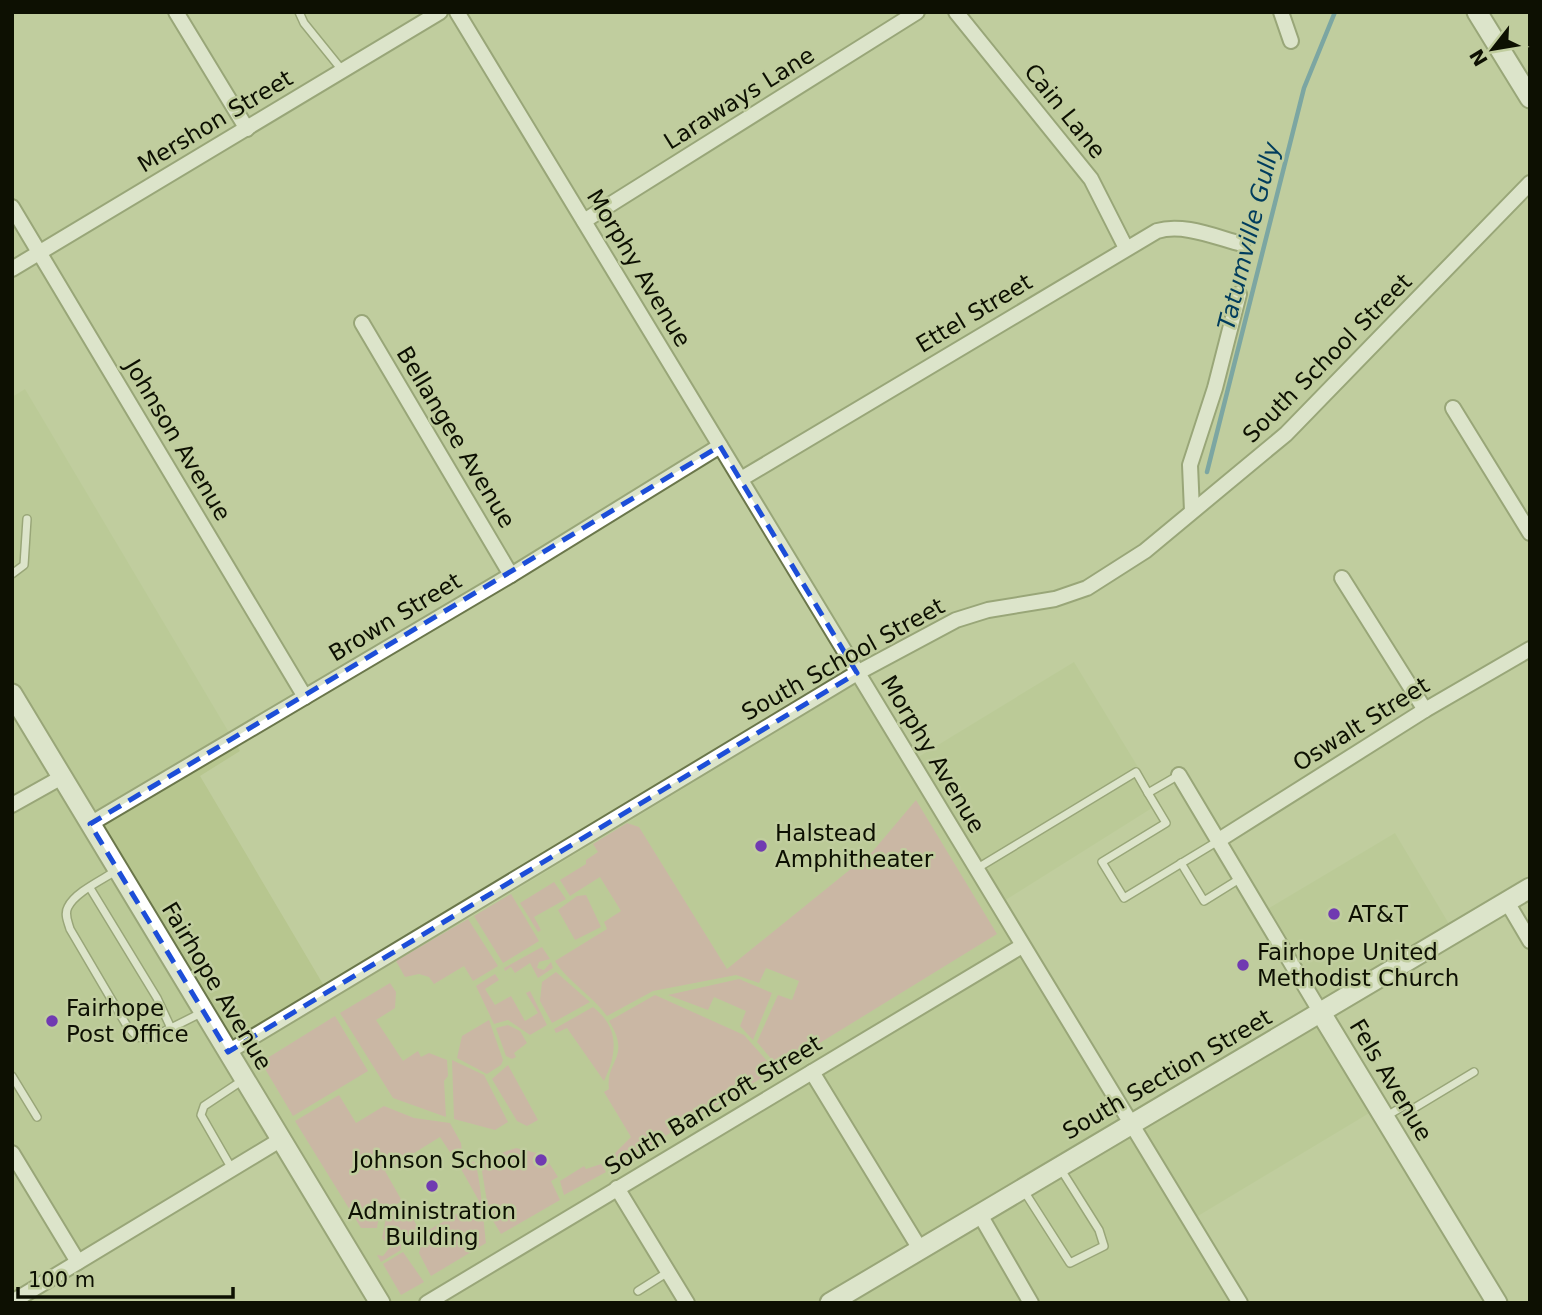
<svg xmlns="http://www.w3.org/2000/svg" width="1542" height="1315" font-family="'DejaVu Sans',sans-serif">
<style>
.built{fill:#b7c68f}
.green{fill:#d79bac}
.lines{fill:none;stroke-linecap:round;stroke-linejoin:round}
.stream{stroke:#2a76a6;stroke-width:4.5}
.lane-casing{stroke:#6b774b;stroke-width:10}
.street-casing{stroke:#6b774b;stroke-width:18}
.secondary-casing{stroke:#6b774b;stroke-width:23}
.lane{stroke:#fff;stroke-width:7}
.street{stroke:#fff;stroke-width:14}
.secondary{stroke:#fff;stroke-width:19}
.marked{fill:none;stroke:#1d4ed8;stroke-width:5;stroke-dasharray:14 9;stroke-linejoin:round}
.poi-dot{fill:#703ab1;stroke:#c0cd9e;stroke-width:2.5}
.labels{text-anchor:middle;stroke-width:5;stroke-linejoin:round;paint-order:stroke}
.street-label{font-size:23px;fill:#0d1002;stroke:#c0cd9e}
.poi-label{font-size:23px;fill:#0d1002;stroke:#c0cd9e;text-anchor:start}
.water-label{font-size:24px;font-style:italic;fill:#003c5d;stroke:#c0cd9e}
</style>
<rect width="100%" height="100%" fill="#c0cd9e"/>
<path class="built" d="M25 389 240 751 200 776 330 996 468 919 856 684 905 765 1074 662 1160 803 1004 901 1132 1112 1309 1009 1254 917 1395 833 1458 939 1317 1025 1371 1112 1183 1225 1229 1303H385L280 1129 80 1251 12 1139V797L49 774 12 713V397Z"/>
<g class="green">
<path d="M916 800 997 934 779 1068 757 1042 778 995 792 1000 799 981 766 968 759 983 736 975 653 991 607 1016C592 995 568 982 555 961L607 929 604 922 621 911 600 877 570 896 560 880 586 864V860L598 852 593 844 627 823 639 827 727 969 873 851Z"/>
<path d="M554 882 566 899 534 917 541 930 538 932 520 903Z"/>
<path d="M511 894 539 941 503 963 474 916Z"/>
<path d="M586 895 601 927 575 940 558 910 577 896Z"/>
<path d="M468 919 498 966 473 981 464 966 434 984 429 977 419 974 405 977 396 961Z"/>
<path d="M542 947 550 959 539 962 537 968 544 970 551 962 553 968 538 978 530 963 515 973 511 967 505 971 504 968Z"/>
<path d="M556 972 590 1002 552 1023 540 1001 542 982Z"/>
<path d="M495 974 499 980 485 989 495 1005 511 996 525 1021 538 1013 526 993 530 991 547 1025 530 1035 508 1020 494 1024 476 986Z"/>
<path d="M739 979 772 993 753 1040 740 1026 746 1011 714 997 708 1010 668 995Z"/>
<path d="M390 983 396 992 395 1008 376 1020 403 1061 418 1051 421 1057 429 1053 447 1060 448 1076 444 1081 446 1117 393 1098 340 1013Z"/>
<path d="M655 995 744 1035 775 1070 617 1165 611 1157 631 1137 604 1092 609 1089C605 1061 632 1058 609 1021Z"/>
<path d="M593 1007C620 1028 617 1054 604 1081L567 1028 556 1033 554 1029Z"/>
<path d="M335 1016 368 1071 293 1116 261 1062Z"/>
<path d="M489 1020 503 1060 501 1065 487 1074 457 1058 462 1036Z"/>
<path d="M508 1025 520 1031 527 1043 514 1053 516 1057 512 1059 506 1056 496 1028Z"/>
<path d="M452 1060 484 1075 508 1122 495 1130 454 1119Z"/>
<path d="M508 1065 538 1120 527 1126 517 1121 492 1079Z"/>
<path d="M339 1095 356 1123 384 1106 414 1118 450 1123 461 1143 463 1163 459 1166 440 1137 385 1171 402 1201 379 1215 377 1228H361L295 1121Z"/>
<path d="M516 1148 544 1155 558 1177 551 1181 560 1200 501 1234 489 1214 481 1165 487 1158Z"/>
<path d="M474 1161C480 1170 484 1227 486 1243L431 1276 419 1253 422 1242 429 1238 434 1247H440L427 1231 479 1201 461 1169Z"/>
<path d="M601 1164 606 1172 564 1195 560 1181 584 1166 586 1169Z"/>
<path d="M405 1206 422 1234 418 1238 407 1235 401 1241V1250L381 1262 377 1255 383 1256 390 1247 382 1238 387 1213Z"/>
<path d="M403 1252 424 1282 401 1295 383 1264Z"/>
</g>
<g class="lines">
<path class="stream" d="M1207 472 1304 88 1335 12"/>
<g class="lane-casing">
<g id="lane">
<path d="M299 12 304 23 342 70"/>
<path d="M12 574 24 565 27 519"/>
<path d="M1179 775 1148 793 1166 823 1102 862 1124 898 1218 841"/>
<path d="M1181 863 1204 901 1241 878"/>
<path d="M976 869 1136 772 1148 793"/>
<path d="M117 870C104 879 75 892 68 907 64 914 68 922 70 929L127 1026 137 1037 149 1039 203 1012"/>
<path d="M90 888 157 998 170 1026"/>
<path d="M12 1076 37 1117"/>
<path d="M1385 1117 1407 1104 1411 1110 1474 1072"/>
<path d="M232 1169 201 1115 204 1106 243 1080"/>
<path d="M1024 1191 1070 1263 1104 1246 1099 1230 1060 1168"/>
<path d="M638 1291 668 1272"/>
</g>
</g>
<g class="street-casing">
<g id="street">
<path d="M176 12 247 129"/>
<path d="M457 12 1240 1303"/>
<path d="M956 12 1091 179 1126 248"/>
<path d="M1281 12 1291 41"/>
<path d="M12 207 305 697"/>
<path d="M584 221 917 12"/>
<path d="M12 269 440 12"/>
<path d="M362 323 511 575"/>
<path d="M1453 408 1530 533"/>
<path d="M741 479 1157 231C1183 223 1215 237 1242 244"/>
<path d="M1192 511 1190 465 1215 388 1239 294"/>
<path d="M1342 578 1425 710"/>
<path d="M1179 775 1321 1013"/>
<path d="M12 805 62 777"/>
<path d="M90 824 511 575 720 446"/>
<path d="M1219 840 1425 710 1530 649"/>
<path d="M1507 902 1530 941"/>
<path d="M228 1052 857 673 956 620 988 610 1055 599 1087 588 1145 551 1286 434 1530 183"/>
<path d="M812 1072 920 1249"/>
<path d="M12 1153 78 1262"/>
<path d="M617 1188 687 1303"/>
<path d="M979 1213 1031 1303"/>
<path d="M12 1302 280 1140"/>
<path d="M427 1303 1022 946"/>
</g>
</g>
<g class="secondary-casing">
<g id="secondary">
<path d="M1477 12 1530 98"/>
<path d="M12 694 380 1303"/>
<path d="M1321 1013 1497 1303"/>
<path d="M830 1303 1530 888"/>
</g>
</g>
<use href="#lane" class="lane"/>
<use href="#street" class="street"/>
<use href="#secondary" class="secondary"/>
</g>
<path d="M0 0H1542V1315H0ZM720 446 857 673 228 1052 90 824Z" fill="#c0cd9e" fill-opacity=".55" fill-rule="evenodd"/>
<path class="marked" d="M720 446 857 673 228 1052 90 824Z"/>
<g class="poi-dot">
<circle cx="761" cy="846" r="7"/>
<circle cx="1334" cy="914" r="7"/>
<circle cx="1243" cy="965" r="7"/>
<circle cx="52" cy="1021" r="7"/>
<circle cx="541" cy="1160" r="7"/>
<circle cx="432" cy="1186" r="7"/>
</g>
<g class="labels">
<g class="street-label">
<text transform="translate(739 98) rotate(-32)" y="8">Laraways Lane</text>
<text transform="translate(1065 111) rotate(51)" y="8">Cain Lane</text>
<text transform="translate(215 121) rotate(-31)" y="8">Mershon Street</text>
<text transform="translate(639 268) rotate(59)" y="8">Morphy Avenue</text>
<text transform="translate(974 313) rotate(-31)" y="8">Ettel Street</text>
<text transform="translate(1327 358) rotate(-45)" y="8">South School Street</text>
<text transform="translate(456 437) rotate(59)" y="8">Bellangee Avenue</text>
<text transform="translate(178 440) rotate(59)" y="8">Johnson Avenue</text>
<text transform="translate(395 617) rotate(-31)" y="8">Brown Street</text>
<text transform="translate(843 659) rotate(-29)" y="8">South School Street</text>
<text transform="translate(1361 724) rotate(-32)" y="8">Oswalt Street</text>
<text transform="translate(933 754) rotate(59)" y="8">Morphy Avenue</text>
<text transform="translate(217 986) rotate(59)" y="8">Fairhope Avenue</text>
<text transform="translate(1167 1074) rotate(-30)" y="8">South Section Street</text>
<text transform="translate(1391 1080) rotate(59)" y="8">Fels Avenue</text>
<text transform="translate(713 1105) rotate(-31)" y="8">South Bancroft Street</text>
</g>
<g class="poi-label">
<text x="775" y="841">Halstead<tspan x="775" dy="26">Amphitheater</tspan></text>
<text x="1348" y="922">AT&amp;T</text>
<text x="1257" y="960">Fairhope United<tspan x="1257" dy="26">Methodist Church</tspan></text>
<text x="66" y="1016">Fairhope<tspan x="66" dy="26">Post Office</tspan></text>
<text x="527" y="1168" text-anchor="end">Johnson School</text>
<text x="432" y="1219" text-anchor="middle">Administration<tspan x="432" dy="26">Building</tspan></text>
</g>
<g class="water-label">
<text transform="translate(1249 236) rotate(-76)" y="8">Tatumville Gully</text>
</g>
</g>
<rect width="1542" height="1315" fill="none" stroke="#0d1002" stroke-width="28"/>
<g transform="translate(1493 49) rotate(239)" stroke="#c0cd9e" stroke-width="5" paint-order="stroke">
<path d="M0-5L12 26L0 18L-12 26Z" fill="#0d1002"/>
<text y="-10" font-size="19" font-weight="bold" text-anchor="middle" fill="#0d1002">N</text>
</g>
<path d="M18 1287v10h215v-10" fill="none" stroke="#0d1002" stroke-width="3.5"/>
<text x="28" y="1287" font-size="21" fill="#0d1002" stroke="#c0cd9e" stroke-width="5" paint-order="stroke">100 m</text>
</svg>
